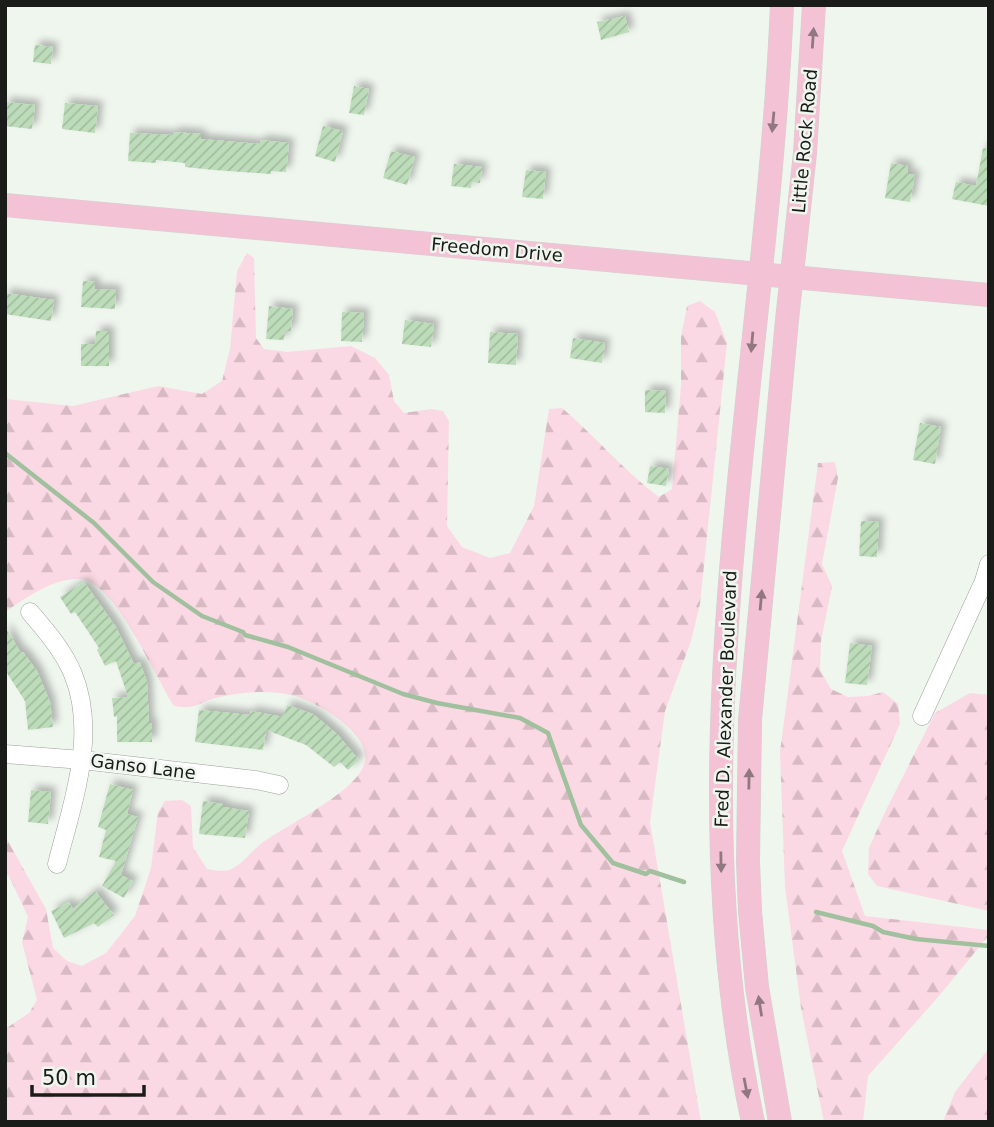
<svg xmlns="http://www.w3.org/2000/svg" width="994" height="1127" font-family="'DejaVu Sans',sans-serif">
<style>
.forest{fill:url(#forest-firs)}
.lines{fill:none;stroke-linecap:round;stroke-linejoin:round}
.stream{stroke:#a1c09e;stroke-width:4.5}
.building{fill:url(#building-hatch);filter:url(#shadow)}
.minor-casing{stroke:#9ca29b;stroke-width:19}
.major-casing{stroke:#d1d2d1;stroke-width:24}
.minor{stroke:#fff;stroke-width:18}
.major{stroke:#f3c3d5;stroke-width:23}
.oneway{fill:#917880}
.labels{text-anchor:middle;stroke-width:5;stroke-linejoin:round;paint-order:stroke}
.street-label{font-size:18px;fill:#1a1c19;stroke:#eff6ee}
</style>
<defs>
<pattern id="forest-firs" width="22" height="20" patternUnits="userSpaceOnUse" patternTransform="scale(1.75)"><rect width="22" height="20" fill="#fbd9e4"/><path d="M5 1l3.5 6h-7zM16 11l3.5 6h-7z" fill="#d7bac3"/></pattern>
<pattern id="building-hatch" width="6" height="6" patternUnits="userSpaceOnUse" patternTransform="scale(1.75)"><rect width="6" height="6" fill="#bdddba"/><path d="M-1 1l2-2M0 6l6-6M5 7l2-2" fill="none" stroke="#a2bd9f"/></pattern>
<filter id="shadow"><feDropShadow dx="5" dy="-5" stdDeviation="3.5" flood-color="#0004"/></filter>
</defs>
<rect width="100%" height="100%" fill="#eff6ee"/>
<g class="forest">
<path d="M247 253 254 258 256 338 264 349 287 352 351 346 375 358 389 375 394 401 404 413 432 409 443 411 449 421 447 526 462 547 490 558 510 553 534 506 549 409 562 408C595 436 625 472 659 497L672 489 681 385V337L687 306 700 301 715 312 727 343 700 604 691 641 665 711 650 822 701 1122H5V1029L29 1013 37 1000 22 942 28 917 9 876 5 874V836L46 909 53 948 67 961 82 966 106 953 135 916 151 868 158 812 165 801 182 800 191 806 193 847 207 869C214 870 222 872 229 870 243 865 250 852 262 843 285 826 361 790 365 761 370 733 317 702 295 696 271 689 244 692 220 697 198 701 200 710 174 706 155 677 114 579 79 579 53 578 26 598 5 612V399L73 406 158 386 202 394 222 381 230 349 237 271Z"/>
<path d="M835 462 838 478 822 564 832 586 821 641 820 670 831 689 848 697 868 696 883 692 898 704 900 724 842 851 865 916 989 930V935L939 996 868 1076 863 1122H824L801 1008 785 887 780 752 818 463Z"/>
<path d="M970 693 989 695V911L877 886 868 874 869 848 886 810 935 713Z"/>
<path d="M989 1048V1122H943L955 1092Z"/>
</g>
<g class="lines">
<g class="stream">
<path d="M5 453 94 523 153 582 202 616 243 632 245 635 288 647 403 694 437 703 520 718 548 733 581 825 613 863 646 874 650 871 684 882"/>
<path d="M816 912 873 926 883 932 916 939 989 946"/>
</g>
</g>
<g class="building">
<path d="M625 16 629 32 601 40 597 22Z"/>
<path d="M35 45 53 47 51 64 33 62Z"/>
<path d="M354 86 369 89 364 115 349 113Z"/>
<path d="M5 102 35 105 32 129 5 126Z"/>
<path d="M65 103 98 106 95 133 62 129Z"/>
<path d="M323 126 343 131 335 162 315 156Z"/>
<path d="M174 132 201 134V139L260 144 261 140 289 143 286 172 271 171V174L214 170 185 167V163L156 160V163L128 161 130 133 173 135Z"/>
<path d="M983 148 989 149V206L952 199 956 182 976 186Z"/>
<path d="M391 151 415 157 407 185 383 178Z"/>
<path d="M891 163 908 166 907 174 915 175 910 202 885 198Z"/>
<path d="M454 164 482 167 480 183 472 182 471 188 451 186Z"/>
<path d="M526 170 546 172 543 199 522 197Z"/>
<path d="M83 281 95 282 94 289 116 290 115 309 81 307Z"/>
<path d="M5 293 54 300 51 321 5 314Z"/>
<path d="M269 306 293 309 291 331H285L284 340 266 339Z"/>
<path d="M342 312 364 313 362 342 341 341Z"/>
<path d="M405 320 434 324 431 347 402 344Z"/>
<path d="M96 331H109V366H81V344H95Z"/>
<path d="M490 332 518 334 516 365 488 363Z"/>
<path d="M573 338 605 343 602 363 570 358Z"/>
<path d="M645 390 666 391 665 413 645 412Z"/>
<path d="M920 423 941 427 935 464 913 460Z"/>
<path d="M650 466 669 469 666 486 647 483Z"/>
<path d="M861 521 879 522 877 557 859 556Z"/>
<path d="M84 582 116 627 134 664 140 662 147 682 149 723H152V742H117V716L114 717 112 698 128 697 116 661 105 666 97 650 99 648 75 612 71 614 60 597Z"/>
<path d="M5 627 21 653 23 652 37 671 50 702 53 727 28 730 25 701 5 670Z"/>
<path d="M850 643 872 646 867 685 845 683Z"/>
<path d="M287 705 313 714 337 734 359 760 348 770 340 762 334 767 306 745 266 730 263 750 195 742 199 710 250 715 251 711 283 717Z"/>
<path d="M110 784 133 790 127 814 138 817 121 875 133 881 124 898 102 886 116 861 99 857 106 830 98 827Z"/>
<path d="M31 790 51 792 48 824 28 822Z"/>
<path d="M203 801 223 804V807L249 811 245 838 199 834Z"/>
<path d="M95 891 114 915 98 927 94 923 64 938 51 911 69 902 73 909Z"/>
</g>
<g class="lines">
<g class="minor-casing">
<g id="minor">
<path d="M30 612C46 631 63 650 73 674 98 735 72 804 57 864"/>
<path d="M922 716 984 581 989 564"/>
<path d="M5 754 82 760 256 780 279 785"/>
</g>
</g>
<g class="major-casing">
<g id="major">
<path d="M5 205 989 295"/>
<path d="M753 1122C673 753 766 376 782 5"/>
<path d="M780 1122 757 987 750 911 748 862 750 720 787 320 805 153 814 5"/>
</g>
</g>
<use href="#minor" class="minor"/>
<use href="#major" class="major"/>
</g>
<defs><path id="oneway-solid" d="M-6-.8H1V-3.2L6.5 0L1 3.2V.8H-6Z" transform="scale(1.75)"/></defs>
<g class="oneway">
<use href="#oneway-solid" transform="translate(813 38) rotate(-86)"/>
<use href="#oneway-solid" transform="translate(773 122) rotate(95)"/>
<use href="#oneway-solid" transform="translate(752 342) rotate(95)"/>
<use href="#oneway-solid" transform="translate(761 600) rotate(-85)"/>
<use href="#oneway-solid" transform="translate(749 779) rotate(-89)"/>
<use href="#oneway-solid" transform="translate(721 862) rotate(89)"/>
<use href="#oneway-solid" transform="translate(760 1006) rotate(-99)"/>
<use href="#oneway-solid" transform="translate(746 1088) rotate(79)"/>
</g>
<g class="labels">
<g class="street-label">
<text transform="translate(805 141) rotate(-85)" y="6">Little Rock Road</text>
<text transform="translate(497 250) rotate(5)" y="6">Freedom Drive</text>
<text transform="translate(726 699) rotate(-88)" y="6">Fred D. Alexander Boulevard</text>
<text transform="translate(143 767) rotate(7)" y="6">Ganso Lane</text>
</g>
</g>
<rect width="994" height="1127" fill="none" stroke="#1a1c19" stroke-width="14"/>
<path d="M32 1085v10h112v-10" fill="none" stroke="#1a1c19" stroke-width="3.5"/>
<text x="42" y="1085" font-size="21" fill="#1a1c19" stroke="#eff6ee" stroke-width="5" paint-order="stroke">50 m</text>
</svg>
